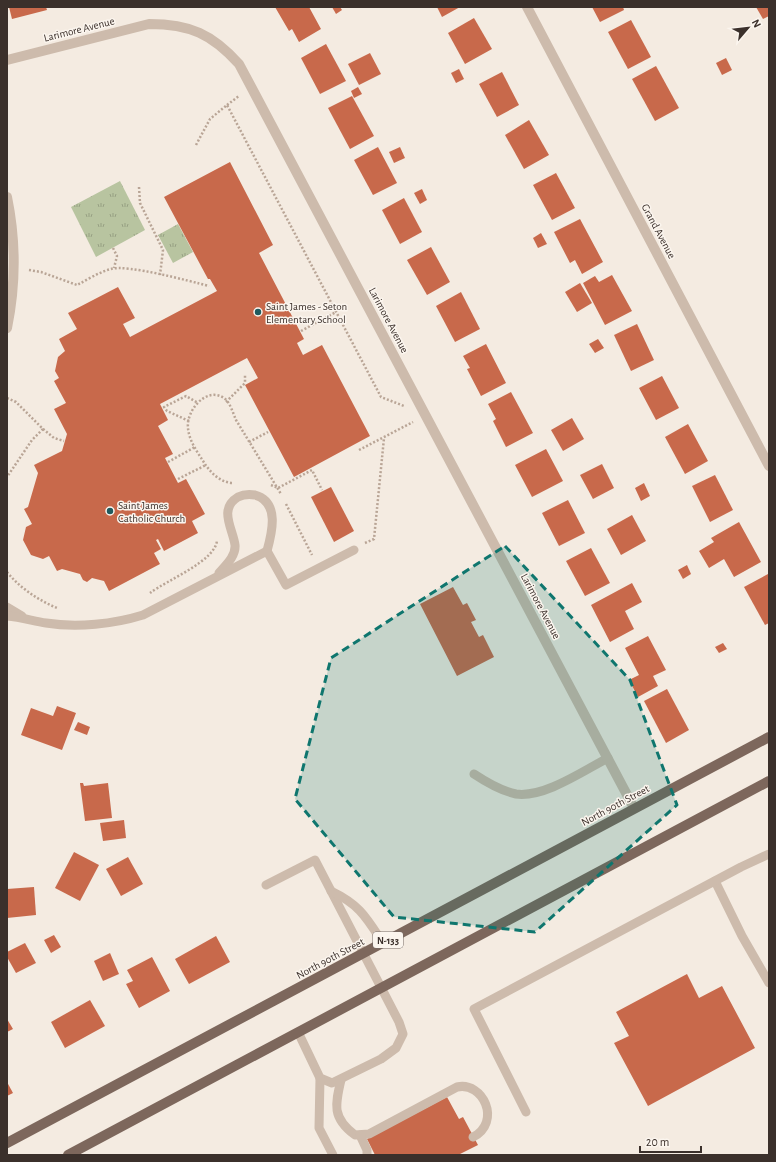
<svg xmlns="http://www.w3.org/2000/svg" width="776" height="1162" font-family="'Alegreya Sans',sans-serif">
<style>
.park{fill:url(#park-tufts)}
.building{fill:#c8694b}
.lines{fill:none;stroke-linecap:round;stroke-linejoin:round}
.path{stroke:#b9a596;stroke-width:2.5;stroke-dasharray:2 2;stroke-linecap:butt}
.lane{stroke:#cdbbac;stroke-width:9}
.street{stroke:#cdbbac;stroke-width:10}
.primary{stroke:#7d675c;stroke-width:10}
.marked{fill:#0f766e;fill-opacity:0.2;stroke:#0f766e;stroke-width:3;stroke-dasharray:8 5;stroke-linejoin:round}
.poi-dot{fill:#1f5a5e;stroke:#fbf5ee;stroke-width:1.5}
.labels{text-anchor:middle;stroke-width:3;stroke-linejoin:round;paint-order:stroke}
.shield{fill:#fbf5ee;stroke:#756b66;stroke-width:1}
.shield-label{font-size:10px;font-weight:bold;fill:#3b302b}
.street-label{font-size:11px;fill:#3b302b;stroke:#fbf5ee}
.poi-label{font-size:11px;fill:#3b302b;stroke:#fbf5ee;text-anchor:start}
</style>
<defs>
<pattern id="park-tufts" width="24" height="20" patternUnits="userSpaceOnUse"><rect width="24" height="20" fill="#b8c4a0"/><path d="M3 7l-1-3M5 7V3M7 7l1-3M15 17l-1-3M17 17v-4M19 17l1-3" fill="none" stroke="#97a083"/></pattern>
</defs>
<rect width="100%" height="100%" fill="#f4ebe1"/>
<g class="park">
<path d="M120 181 145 230 96 257 71 207Z"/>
<path d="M178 224 193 252 173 263 158 235Z"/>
</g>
<g class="building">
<path d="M9 7H46L47 10 12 19Z"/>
<path d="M275 7H309L321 29 299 42 292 29 289 31Z"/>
<path d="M332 7H340L342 10 336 14Z"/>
<path d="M437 7H460L442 17Z"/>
<path d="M592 7H623L624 10 600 22Z"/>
<path d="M756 7H769V16L763 19Z"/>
<path d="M474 18 492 49 465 64 448 33Z"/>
<path d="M631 20 651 57 628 69 608 32Z"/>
<path d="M326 44 346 81 320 94 301 58Z"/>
<path d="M370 53 381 74 359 85 348 64Z"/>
<path d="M726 58 732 70 722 75 716 63Z"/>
<path d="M656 66 679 108 655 121 632 79Z"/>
<path d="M459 69 464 79 456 83 451 73Z"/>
<path d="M502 72 519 105 497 117 479 84Z"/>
<path d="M358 87 362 94 354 98 351 91Z"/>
<path d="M352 96 374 136 350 149 328 108Z"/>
<path d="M529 120 549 155 524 169 505 135Z"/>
<path d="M378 147 397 183 373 195 354 160Z"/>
<path d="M400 147 405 158 394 163 389 152Z"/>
<path d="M230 162 273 245 259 253 304 339 297 343 303 355 322 345 370 436 294 477 245 385 258 378 247 358 160 404 168 420 158 426 173 454 165 458 178 483 186 479 205 514 192 521 198 533 164 551 158 539 156 540 161 549 154 553 160 564 109 591 104 581 92 578 87 582 83 580 80 574 62 569 57 571 49 556 43 559 31 555 23 540 26 527 32 524 24 509 28 507 38 473 34 465 62 451 67 434 54 409 66 403 54 381 59 378 55 371 58 357 65 351 59 339 77 329 68 313 118 287 135 318 123 324 130 337 217 291 210 279H208L164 197Z"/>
<path d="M556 173 575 208 552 220 533 185Z"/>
<path d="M422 189 427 200 420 204 414 193Z"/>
<path d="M404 198 422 232 400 244 382 210Z"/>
<path d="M580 219 603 262 582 274 575 260 570 263 554 232Z"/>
<path d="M541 233 547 244 538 248 533 238Z"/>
<path d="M431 247 450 282 427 295 407 260Z"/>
<path d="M612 275 632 311 605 325 583 283 595 276 599 282Z"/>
<path d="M580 283 592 303 577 312 565 292Z"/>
<path d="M461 292 480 329 455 342 436 306Z"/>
<path d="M637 324 654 360 631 371 614 335Z"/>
<path d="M598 339 604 348 595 353 589 344Z"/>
<path d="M486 344 506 383 481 396 467 369 470 368 463 356Z"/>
<path d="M662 376 679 408 656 420 639 388Z"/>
<path d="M511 392 533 433 506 447 493 421 496 419 488 404Z"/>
<path d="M572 418 584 439 563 451 551 430Z"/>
<path d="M688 424 708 461 685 474 665 437Z"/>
<path d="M546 449 563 481 532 497 515 465Z"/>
<path d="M602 464 614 488 593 499 580 475Z"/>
<path d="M715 475 733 510 710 522 692 486Z"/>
<path d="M644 483 650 496 641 501 635 488Z"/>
<path d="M331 487 354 531 334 542 311 497Z"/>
<path d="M568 500 585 533 559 546 542 513Z"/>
<path d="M632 515 646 541 621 555 607 529Z"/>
<path d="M739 522 761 562 734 577 724 559 709 568 699 551 714 542 711 538Z"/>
<path d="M591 548 610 583 585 596 566 561Z"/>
<path d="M687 565 691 574 683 579 678 570Z"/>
<path d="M768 574 769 623 765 625 744 587Z"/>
<path d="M632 583 642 602 625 611 634 629 610 642 591 605Z"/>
<path d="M453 587 463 605 467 603 476 620 471 622 479 637 483 635 494 657 457 676 420 604Z"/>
<path d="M648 636 666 670 653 676 658 686 638 697 629 680 639 675 625 648Z"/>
<path d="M723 643 727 649 719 653 715 647Z"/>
<path d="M667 689 689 730 666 743 644 701Z"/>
<path d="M57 706 76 713 62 750 21 735 31 708 53 716Z"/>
<path d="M78 722 90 727 87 735 74 730Z"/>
<path d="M80 783H83L84 786 108 783 112 818 85 821Z"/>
<path d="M124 820 126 838 103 841 100 823Z"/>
<path d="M74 852 99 865 80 901 55 888Z"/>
<path d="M128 857 143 884 121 896 106 869Z"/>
<path d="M34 887 36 915 7 918V889Z"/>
<path d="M54 935 61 947 51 953 44 940Z"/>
<path d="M216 936 230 962 189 984 175 959Z"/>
<path d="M25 943 36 963 16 973 7 957V952Z"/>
<path d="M110 953 119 974 103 981 94 961Z"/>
<path d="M152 957 170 991 139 1008 126 984 133 981 127 970Z"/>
<path d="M687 974 699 998 722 986 755 1048 648 1106 614 1043 629 1036 616 1012Z"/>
<path d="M90 1000 105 1026 65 1048 51 1022Z"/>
<path d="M7 1019 13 1029 7 1032Z"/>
<path d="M7 1082 13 1093 7 1096Z"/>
<path d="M447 1097 459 1119 463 1117 478 1145 460 1154 461 1155H375L367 1139Z"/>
</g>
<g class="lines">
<g class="path">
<path d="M227 105 239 96"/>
<path d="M196 145 210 119 227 105 381 397 404 406"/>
<path d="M139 187 140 203 163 250 160 275"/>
<path d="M113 248 117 256 114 268"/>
<path d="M29 270 41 272 77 285C87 280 99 272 111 269 127 264 189 281 209 286"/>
<path d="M301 331 336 312"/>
<path d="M7 398 16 402 43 429 32 440 7 477"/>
<path d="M226 402 245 383V374"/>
<path d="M189 421 167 411 164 407 186 396 198 403"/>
<path d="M43 429 54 438 64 441"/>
<path d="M249 442 268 432"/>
<path d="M359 450 413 422"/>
<path d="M168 462 195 447"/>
<path d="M178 479 206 465"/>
<path d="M232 483C220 482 211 473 205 464 198 453 189 441 188 428 186 411 206 386 224 398 230 402 233 413 236 420L281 494"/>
<path d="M271 485 278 488 312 470 322 490"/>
<path d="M286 504 312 555"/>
<path d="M365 543 374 539 384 438"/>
<path d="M7 572C20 588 38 600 57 608"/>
<path d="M150 593C167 580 216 561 217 540"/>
</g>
<g class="lane">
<path d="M219 573C226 565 236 556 235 545 233 529 218 509 238 497 244 494 249 494 255 495 280 502 272 533 267 551"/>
<path d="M7 607 22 616"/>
<path d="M7 616C21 617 33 621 46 623 77 628 114 624 143 615L267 551 286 585 354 550"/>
<path d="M474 774C486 782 502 791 516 794 544 798 583 771 608 758"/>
<path d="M715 881 742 936 769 983"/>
<path d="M266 885 315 860 399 1022 403 1034 396 1048 381 1059 332 1083 320 1078 298 1032"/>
<path d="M331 891C360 905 366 917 383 943"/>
<path d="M320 1078 319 1128 333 1155"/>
<path d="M341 1080C335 1105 332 1118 355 1135L369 1134 457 1087C483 1081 502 1122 473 1137"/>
<path d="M526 1112 474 1009 741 867 769 854"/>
<path d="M360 1135 367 1150V1155"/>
</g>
<g class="street">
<path d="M527 7 769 466"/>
<path d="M7 60 149 24C190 24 212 34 239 64L634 808"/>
<path d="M7 197C16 241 16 284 7 328"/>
</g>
<g class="primary">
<path d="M7 1143 769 737"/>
<path d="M68 1155 769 781"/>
</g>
</g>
<path class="marked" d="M505 546 630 680 677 805 535 932 394 917 295 799 331 658Z"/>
<g class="poi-dot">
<circle cx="258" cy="312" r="4"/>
<circle cx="110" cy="511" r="4"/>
</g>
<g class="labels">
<rect class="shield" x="373" y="932" width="30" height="16" rx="3"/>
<g class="shield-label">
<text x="388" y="944">N-133</text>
</g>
<g class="street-label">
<text transform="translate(79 29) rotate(-14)" y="4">Larimore Avenue</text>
<text transform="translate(659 231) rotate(62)" y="4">Grand Avenue</text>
<text transform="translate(389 320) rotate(62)" y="4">Larimore Avenue</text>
<text transform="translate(541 606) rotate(62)" y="4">Larimore Avenue</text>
<text transform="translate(615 805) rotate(-28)" y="4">North 90th Street</text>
<text transform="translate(330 958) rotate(-28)" y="4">North 90th Street</text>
</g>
<g class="poi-label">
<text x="266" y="310">Saint James - Seton<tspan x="266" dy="13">Elementary School</tspan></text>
<text x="118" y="509">Saint James<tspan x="118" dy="13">Catholic Church</tspan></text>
</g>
</g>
<rect width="776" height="1162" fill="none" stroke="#3b302b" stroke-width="16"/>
<g transform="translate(748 28) rotate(62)" stroke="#fbf5ee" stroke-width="3" paint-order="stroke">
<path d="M0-3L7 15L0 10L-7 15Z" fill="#3b302b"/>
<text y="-6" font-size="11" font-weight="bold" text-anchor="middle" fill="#3b302b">N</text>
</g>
<path d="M640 1146v6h61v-6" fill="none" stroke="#3b302b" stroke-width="2"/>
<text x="646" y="1146" font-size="12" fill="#3b302b" stroke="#fbf5ee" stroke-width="3" paint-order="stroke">20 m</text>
</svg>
